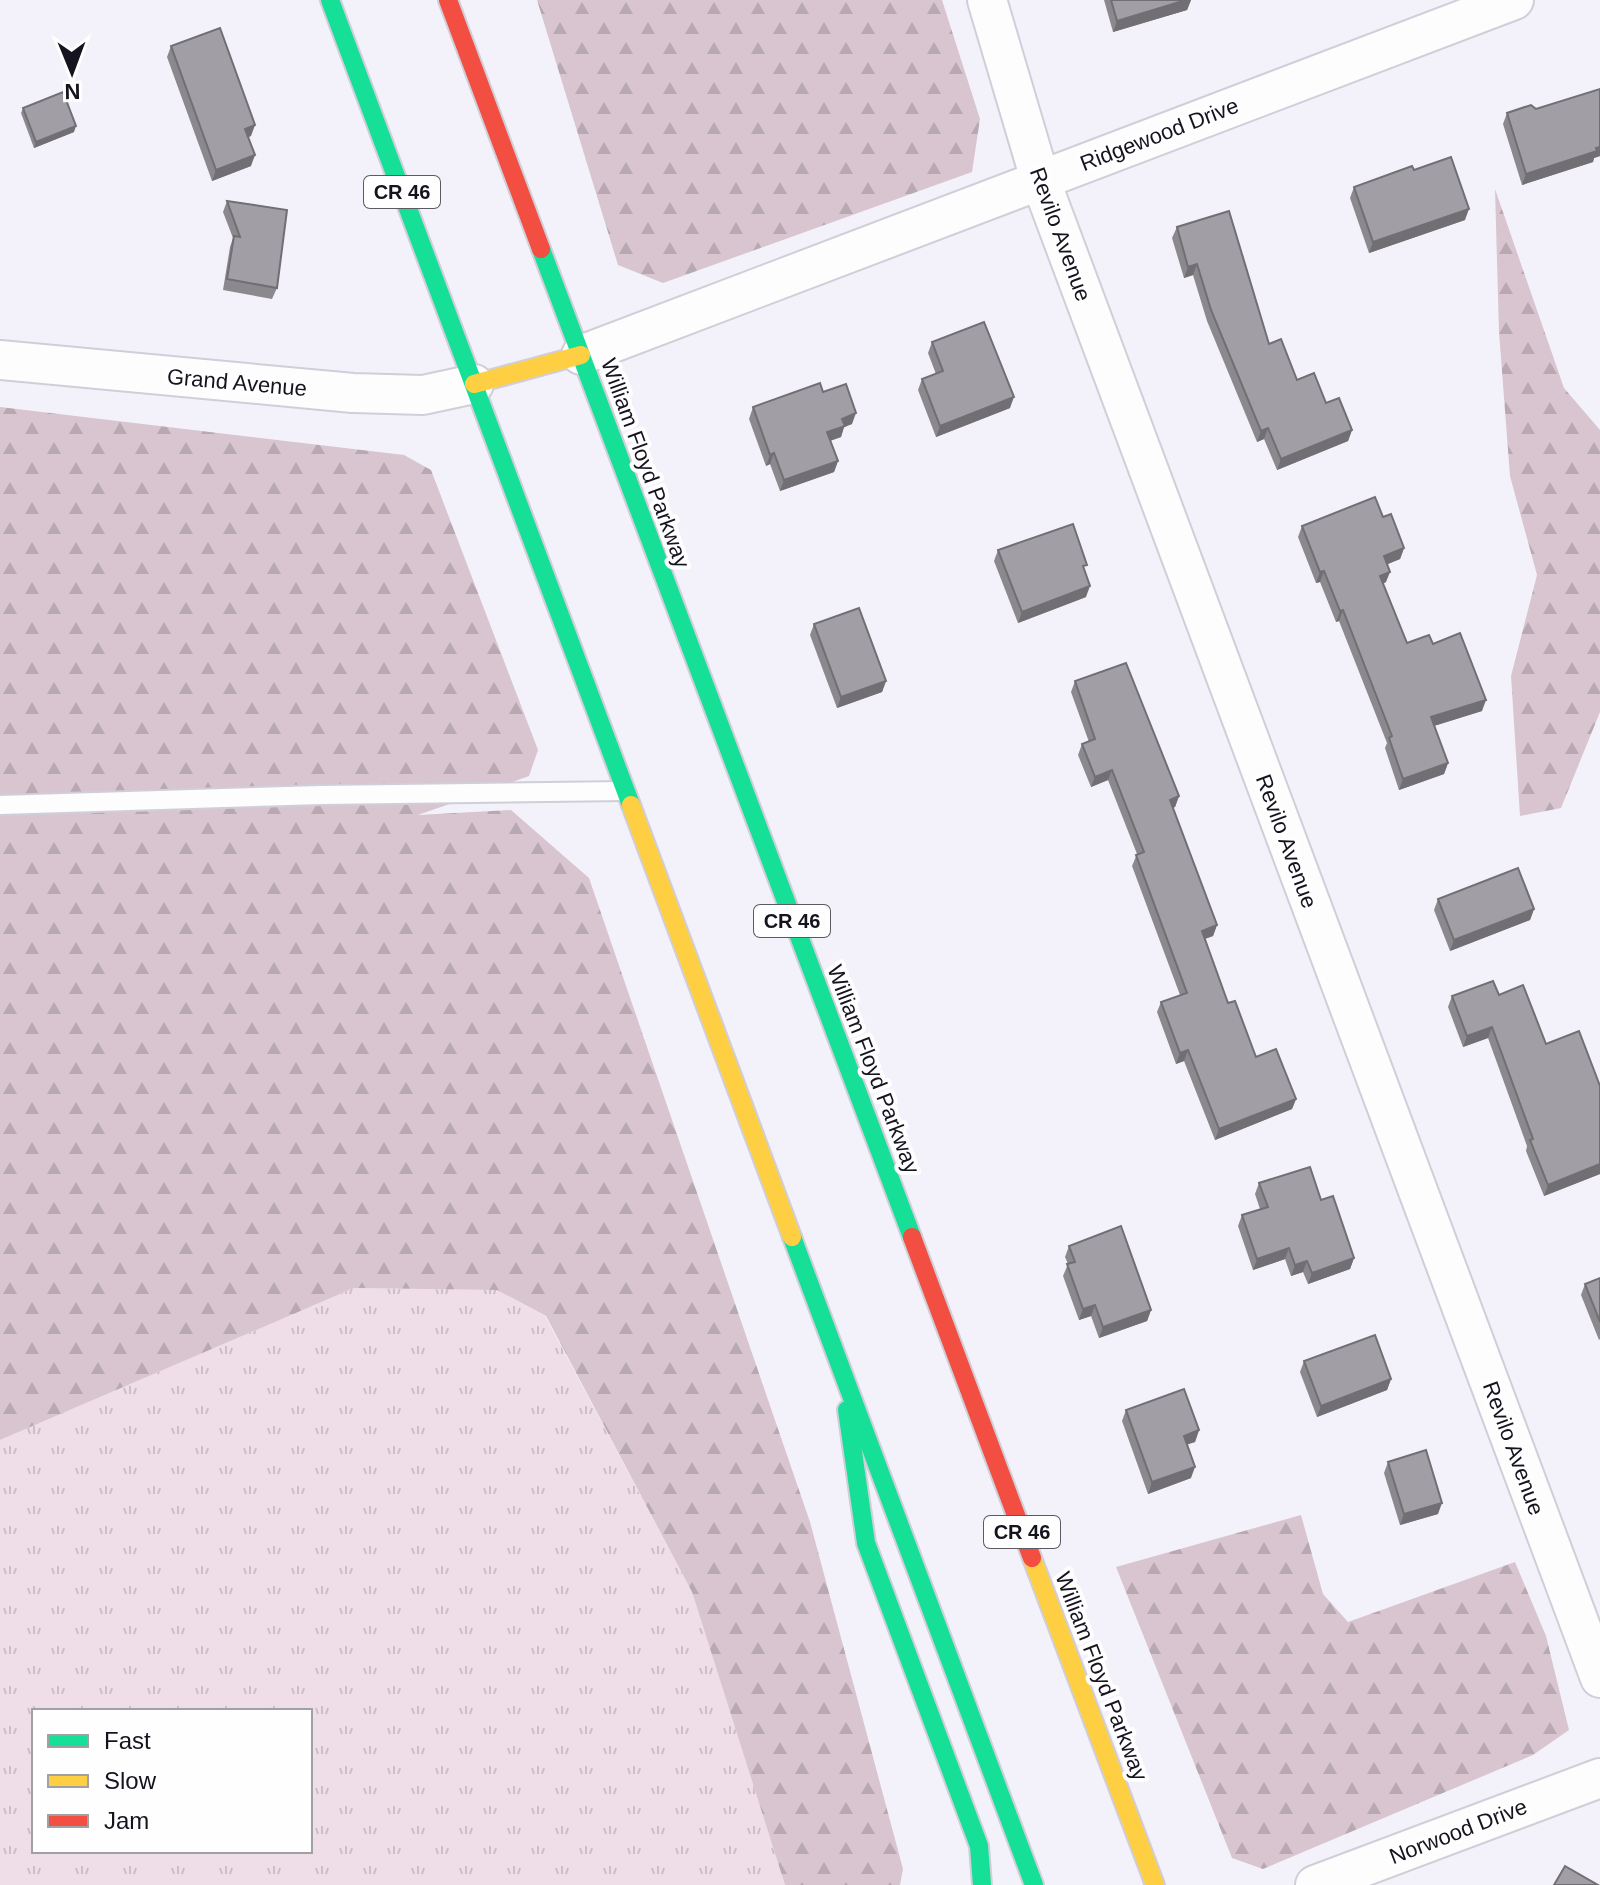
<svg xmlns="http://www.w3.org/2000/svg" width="1600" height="1885" font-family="Arial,sans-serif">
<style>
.grass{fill:url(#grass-tufts);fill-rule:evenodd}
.forest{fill:url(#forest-firs)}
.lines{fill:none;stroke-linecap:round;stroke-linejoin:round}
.lane-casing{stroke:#d0ced8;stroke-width:22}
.street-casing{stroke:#d0ced8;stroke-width:42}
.fast-casing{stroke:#d0ced8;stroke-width:22}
.slow-casing{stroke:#d0ced8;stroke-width:22}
.jam-casing{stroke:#d0ced8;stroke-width:22}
.lane{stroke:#fdfdfe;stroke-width:18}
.street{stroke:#fdfdfe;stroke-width:38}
.fast{stroke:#16e098;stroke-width:18}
.slow{stroke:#ffcf43;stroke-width:18}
.jam{stroke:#f24e42;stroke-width:18}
.wall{fill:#8b888e}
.shaded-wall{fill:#716f74}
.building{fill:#a29ea5;stroke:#716f74;stroke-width:2}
.labels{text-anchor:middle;stroke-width:8;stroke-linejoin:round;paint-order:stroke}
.shield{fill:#fefefe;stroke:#5b5a61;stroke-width:2}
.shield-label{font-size:20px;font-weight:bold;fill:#15131e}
.street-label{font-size:22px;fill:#15131e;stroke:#fefefe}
</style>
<defs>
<pattern id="grass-tufts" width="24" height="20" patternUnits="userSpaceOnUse" patternTransform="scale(2)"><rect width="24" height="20" fill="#efdee7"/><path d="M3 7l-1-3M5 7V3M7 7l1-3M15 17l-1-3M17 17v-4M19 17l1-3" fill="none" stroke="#ccbec6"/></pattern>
<pattern id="forest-firs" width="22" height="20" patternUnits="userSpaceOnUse" patternTransform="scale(2)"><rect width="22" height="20" fill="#d8c5cf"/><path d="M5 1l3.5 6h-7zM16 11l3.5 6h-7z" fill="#b8a8b1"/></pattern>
</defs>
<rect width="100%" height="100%" fill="#f3f2fa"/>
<path class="grass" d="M354 1288 497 1290 545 1316 692 1592 785 1885H0V1440ZM34 1711H310V1851H34Z"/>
<g class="forest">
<path d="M537 0H942L980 119 972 172 663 283 618 265Z"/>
<path d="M1495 189 1564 388 1600 430V712L1561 808 1520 816 1511 676 1537 575 1510 476 1499 332Z"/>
<path d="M0 407 404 455 431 470 538 750 529 776 418 815 511 810 589 878 810 1522 903 1869 900 1885H785L692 1592 546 1316 497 1290 354 1288 0 1440Z"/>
<path d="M1301 1515 1323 1594 1348 1622 1515 1562 1546 1636 1569 1730 1533 1755 1263 1869 1232 1858 1116 1567Z"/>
</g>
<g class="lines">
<g class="lane-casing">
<path id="lane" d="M0 805 321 795 625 791"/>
</g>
<g class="street-casing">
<g id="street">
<path d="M987 0 1040 179 1600 1678"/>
<path d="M581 355 1514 0"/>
<path d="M0 360 353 393 423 395 474 384"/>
<path d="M1315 1885 1600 1778"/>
</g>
</g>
<g class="fast-casing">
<g id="fast">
<path d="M330 0 631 805"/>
<path d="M541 249 912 1237"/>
<path d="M792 1237 1034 1885"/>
<path d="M847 1410 866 1543 979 1846 982 1885"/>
</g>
</g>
<g class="slow-casing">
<g id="slow">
<path d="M474 384 581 355"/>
<path d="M631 805 792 1237"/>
<path d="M1032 1558 1155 1885"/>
</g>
</g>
<g class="jam-casing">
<g id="jam">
<path d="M448 0 541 249"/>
<path d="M912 1237 1032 1558"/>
</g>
</g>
<use href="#lane" class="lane"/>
<use href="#street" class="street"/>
<use href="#fast" class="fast"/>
<use href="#slow" class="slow"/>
<use href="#jam" class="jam"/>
</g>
<g class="wall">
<path d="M1104 0H1191L1187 10 1113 32Z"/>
<path d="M171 46 251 136 248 137 251 166 212 181 167 57Z"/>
<path d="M1600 89V156L1594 158 1593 162 1522 185 1503 124 1507 113 1536 109Z"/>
<path d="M23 108 74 132 34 148 21 113Z"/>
<path d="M1414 170 1465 220 1369 253 1350 198 1354 187Z"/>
<path d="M227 201 277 288 272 299 223 290 230 247 233 238 223 212Z"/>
<path d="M1177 227 1297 380 1326 403 1352 430 1348 441 1277 470 1264 439 1257 442 1207 321 1193 275 1184 278 1172 238Z"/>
<path d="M932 342 1010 408 936 437 918 390 922 379 936 374 928 353Z"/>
<path d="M823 392 852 424 844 427 841 437 830 441 838 461 834 472 780 491 770 464 766 466 749 419 753 407Z"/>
<path d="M1383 517 1404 548 1400 559 1387 564 1386 582 1383 584 1407 643 1433 644 1482 711 1434 726 1448 763 1444 774 1399 790 1385 748 1387 743 1339 621 1336 622 1320 582 1316 583 1298 537 1302 526Z"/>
<path d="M998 550 1085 572 1086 597 1018 623 994 561Z"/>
<path d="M814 624 886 681 882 692 837 708 810 635Z"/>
<path d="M1075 681 1179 796 1175 807 1173 808 1217 925 1213 936 1205 939 1228 1003 1256 1057 1296 1099 1292 1109 1215 1140 1184 1061 1176 1064 1157 1012 1161 1002 1180 995 1132 866 1137 854 1108 780 1091 787 1078 755 1082 744 1089 742 1071 692Z"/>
<path d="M1438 899 1534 909 1530 920 1450 951 1434 910Z"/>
<path d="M1499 995 1546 1044 1600 1086V1174L1544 1196 1526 1151 1527 1146 1488 1038 1463 1047 1448 1007 1452 996Z"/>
<path d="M1259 1183 1321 1200 1354 1258 1350 1269 1308 1284 1303 1272 1291 1276 1285 1259 1253 1270 1238 1226 1242 1215 1260 1209 1255 1194Z"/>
<path d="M1069 1246 1151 1310 1147 1321 1099 1338 1091 1316 1079 1320 1063 1276 1068 1264 1065 1257Z"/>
<path d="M1600 1278V1339L1599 1340 1581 1295 1585 1284Z"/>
<path d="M1304 1361 1391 1379 1387 1390 1317 1417 1300 1372Z"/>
<path d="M1126 1410 1199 1430 1195 1442 1187 1444 1191 1478 1148 1494 1122 1421Z"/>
<path d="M1388 1462 1438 1514 1400 1525 1384 1473Z"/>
</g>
<g class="shaded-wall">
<path d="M1186 0H1191L1187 10 1113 32 1117 21Z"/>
<path d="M255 125 251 136 241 140 245 129Z"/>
<path d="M76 126 74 132 34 148 36 142Z"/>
<path d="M1600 147V156L1594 158 1593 162 1522 185 1526 174Z"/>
<path d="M255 155 251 166 212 181 216 170Z"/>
<path d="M1469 209 1465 220 1369 253 1373 242Z"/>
<path d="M1197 264 1193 275 1184 278 1188 267Z"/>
<path d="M1014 397 1010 408 936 437 940 426Z"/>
<path d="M856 413 852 424 844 427 841 437 823 443 827 432 842 419Z"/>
<path d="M1268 428 1264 439 1257 442 1261 431Z"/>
<path d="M1352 430 1348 441 1277 470 1281 459Z"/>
<path d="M774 453 770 464 766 466 770 455Z"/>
<path d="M838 461 834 472 780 491 784 480Z"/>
<path d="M1404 548 1400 559 1381 567 1384 556Z"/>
<path d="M1324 571 1320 582 1316 583 1320 572Z"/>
<path d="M1390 572 1386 582 1376 586 1380 576Z"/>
<path d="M1090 586 1086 597 1018 623 1022 612Z"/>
<path d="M1343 610 1339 621 1336 622 1340 611Z"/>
<path d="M886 681 882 692 837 708 841 697Z"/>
<path d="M1486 700 1482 711 1427 728 1431 717Z"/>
<path d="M1448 763 1444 774 1399 790 1403 779Z"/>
<path d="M1112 770 1108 780 1091 787 1095 777Z"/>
<path d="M1179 796 1175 807 1166 810 1170 800Z"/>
<path d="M1534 909 1530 920 1450 951 1454 940Z"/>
<path d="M1217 925 1213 936 1198 941 1202 931Z"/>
<path d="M1492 1027 1488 1038 1463 1047 1467 1036Z"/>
<path d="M1188 1050 1184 1061 1176 1064 1180 1053Z"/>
<path d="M1296 1099 1292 1109 1215 1140 1219 1129Z"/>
<path d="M1600 1164V1174L1544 1196 1548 1185Z"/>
<path d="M1289 1248 1285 1259 1253 1270 1257 1259Z"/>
<path d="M1354 1258 1350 1269 1308 1284 1312 1273Z"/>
<path d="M1307 1261 1303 1272 1291 1276 1295 1265Z"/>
<path d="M1095 1305 1091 1316 1079 1320 1083 1309Z"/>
<path d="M1151 1310 1147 1321 1099 1338 1103 1327Z"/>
<path d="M1391 1379 1387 1390 1317 1417 1321 1406Z"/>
<path d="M1199 1430 1195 1442 1180 1447 1184 1436Z"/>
<path d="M1195 1467 1191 1478 1148 1494 1152 1482Z"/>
<path d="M1442 1503 1438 1514 1400 1525 1404 1514Z"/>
</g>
<g class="building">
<path d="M1111 0H1186L1117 21Z"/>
<path d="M220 28 255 125 245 129 255 155 216 170 171 46Z"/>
<path d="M1600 89V147L1596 148 1597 151 1526 174 1507 113 1531 105 1536 109Z"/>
<path d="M63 92 76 126 36 142 23 108Z"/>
<path d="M1451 157 1469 209 1373 242 1354 187 1412 166 1414 170Z"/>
<path d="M227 201 287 210 277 288 227 279 234 236 240 237Z"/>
<path d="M1229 211 1269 344 1281 339 1297 380 1314 373 1326 403 1339 398 1352 430 1281 459 1268 428 1261 431 1211 310 1197 264 1188 267 1177 227Z"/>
<path d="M984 322 1014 397 940 426 922 379 943 371 932 342Z"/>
<path d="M820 383 823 392 846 384 856 413 842 419 845 426 827 432 838 461 784 480 774 453 770 455 753 407Z"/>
<path d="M1375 497 1383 517 1391 514 1404 548 1384 556 1390 572 1380 576 1407 643 1429 635 1433 644 1460 633 1486 700 1431 717 1448 763 1403 779 1389 738 1392 736 1343 610 1340 611 1324 571 1320 572 1302 526Z"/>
<path d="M1073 524 1087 565 1083 566 1090 586 1022 612 998 550Z"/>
<path d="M859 608 886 681 841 697 814 624Z"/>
<path d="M1126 663 1179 796 1170 800 1217 925 1202 931 1228 1003 1235 1001 1256 1057 1276 1049 1296 1099 1219 1129 1188 1050 1180 1053 1161 1002 1187 993 1136 855 1144 852 1112 770 1095 777 1082 744 1095 739 1075 681Z"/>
<path d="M1518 868 1534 909 1454 940 1438 899Z"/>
<path d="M1493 981 1499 995 1523 985 1546 1044 1579 1031 1600 1086V1164L1548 1185 1530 1140 1533 1139 1492 1027 1467 1036 1452 996Z"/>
<path d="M1310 1167 1321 1200 1333 1196 1354 1258 1312 1273 1307 1261 1295 1265 1289 1248 1257 1259 1242 1215 1268 1207 1259 1183Z"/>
<path d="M1121 1226 1151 1310 1103 1327 1095 1305 1083 1309 1067 1264 1075 1262 1069 1246Z"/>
<path d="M1600 1278V1322L1585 1284Z"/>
<path d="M1375 1335 1391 1379 1321 1406 1304 1361Z"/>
<path d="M1184 1389 1199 1430 1184 1436 1195 1467 1152 1482 1126 1410Z"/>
<path d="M1426 1450 1442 1503 1404 1514 1388 1462Z"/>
<path d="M1565 1866 1598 1885H1554Z"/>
</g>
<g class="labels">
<g class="shield">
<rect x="364" y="176" width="76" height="32" rx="6"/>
<rect x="754" y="905" width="76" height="32" rx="6"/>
<rect x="984" y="1516" width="76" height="32" rx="6"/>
</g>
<g class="shield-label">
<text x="402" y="199">CR 46</text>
<text x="792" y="928">CR 46</text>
<text x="1022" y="1539">CR 46</text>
</g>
<g class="street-label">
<text transform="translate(1159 134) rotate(-21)" y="8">Ridgewood Drive</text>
<text transform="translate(1061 234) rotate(70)" y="8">Revilo Avenue</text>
<text transform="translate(237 382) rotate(5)" y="8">Grand Avenue</text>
<text transform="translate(646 463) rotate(70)" y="8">William Floyd Parkway</text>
<text transform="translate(1287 841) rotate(70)" y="8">Revilo Avenue</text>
<text transform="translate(874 1069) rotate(69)" y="8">William Floyd Parkway</text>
<text transform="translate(1514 1448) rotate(70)" y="8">Revilo Avenue</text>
<text transform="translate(1102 1676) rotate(69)" y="8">William Floyd Parkway</text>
<text transform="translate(1458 1831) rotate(-21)" y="8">Norwood Drive</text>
</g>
</g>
<rect x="32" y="1709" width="280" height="144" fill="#fefefe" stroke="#a1a0a4" stroke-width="2"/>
<rect x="48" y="1735" width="40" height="12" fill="#16e098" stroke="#a1a0a4" stroke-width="2"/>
<text x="104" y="1749" font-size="24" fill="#15131e">Fast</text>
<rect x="48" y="1775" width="40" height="12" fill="#ffcf43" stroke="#a1a0a4" stroke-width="2"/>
<text x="104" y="1789" font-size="24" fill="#15131e">Slow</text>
<rect x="48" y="1815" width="40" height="12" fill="#f24e42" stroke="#a1a0a4" stroke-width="2"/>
<text x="104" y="1829" font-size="24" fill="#15131e">Jam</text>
<g transform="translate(72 72) rotate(179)" stroke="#fefefe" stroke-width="6" paint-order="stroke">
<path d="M0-6L14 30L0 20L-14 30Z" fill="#15131e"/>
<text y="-12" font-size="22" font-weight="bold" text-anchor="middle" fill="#15131e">N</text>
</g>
</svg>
